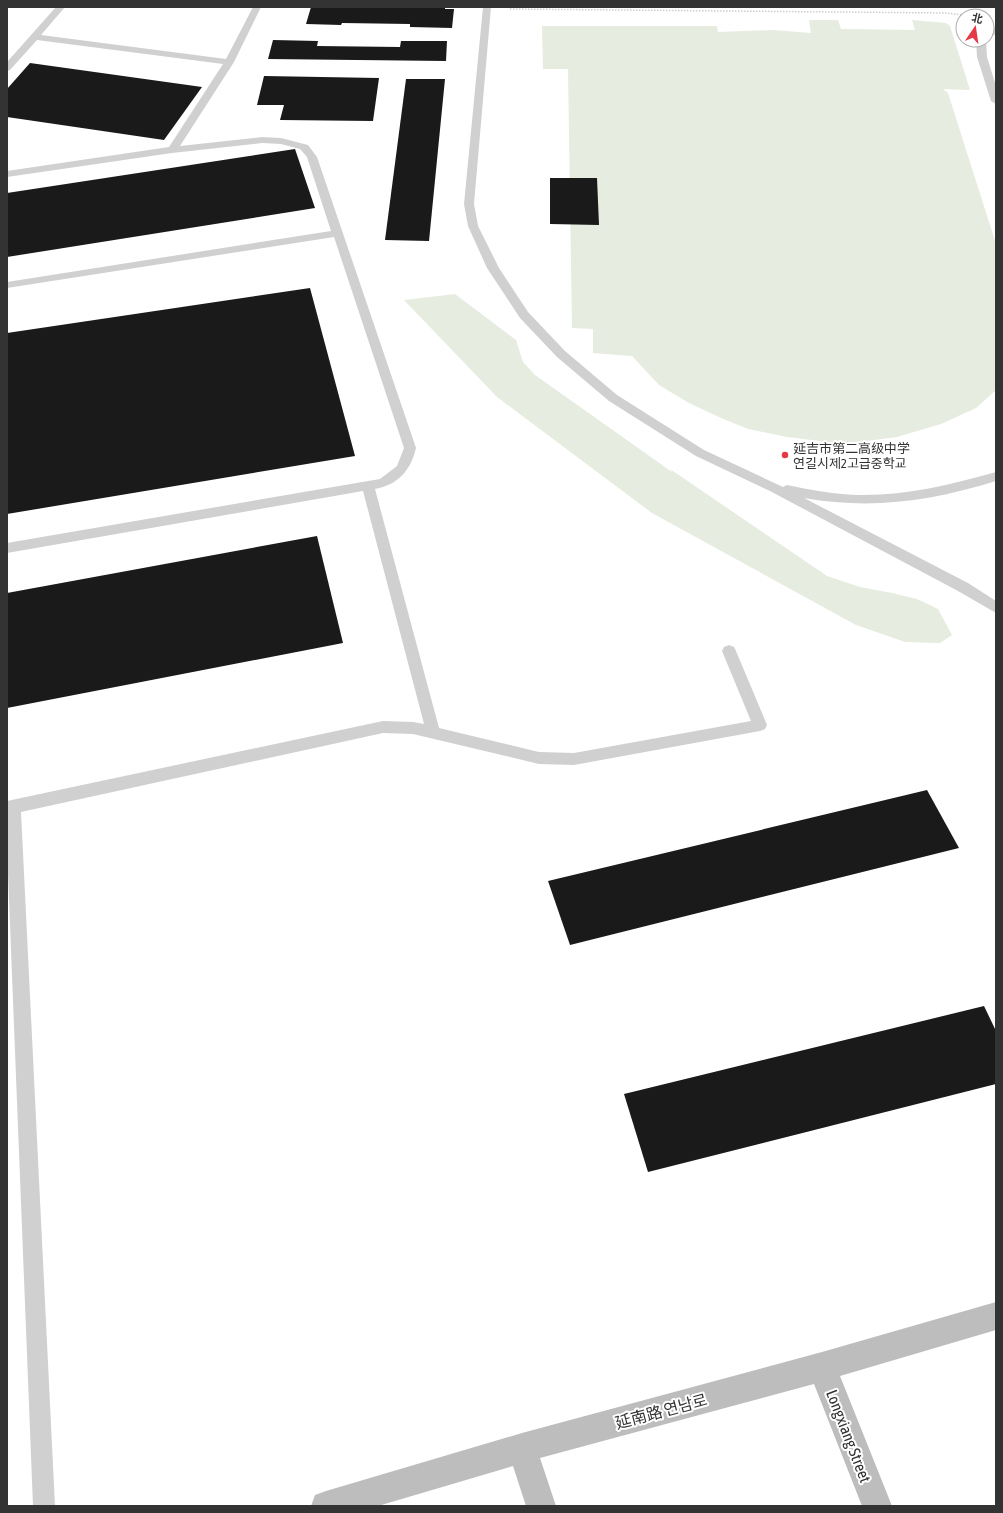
<svg xmlns="http://www.w3.org/2000/svg" width="1003" height="1513" font-family="'Asap Condensed','Noto Sans SC','Noto Sans KR',sans-serif">
<style>
.green{fill:#e6ecdf}
.building{fill:#1a1a1a}
.lines{fill:none;stroke-linecap:round;stroke-linejoin:round}
.path{stroke:#cdcdcd;stroke-width:1.5;stroke-dasharray:1.5 1.5;stroke-linecap:butt}
.lane{fill:#d0d0d0;fill-rule:evenodd}
.secondary{fill:#bdbdbd;fill-rule:evenodd}
.poi-dot{fill:#e63946;stroke:#fff;stroke-width:1.5}
.labels{text-anchor:middle;stroke-width:4;stroke-linejoin:round;paint-order:stroke}
.poi-label{font-size:13px;fill:#333;stroke:#fff;text-anchor:start}
.near-street-label{font-size:16px;fill:#333;stroke:#fff}
</style>
<rect width="100%" height="100%" fill="#fff"/>
<g class="green">
<path d="M809 20H838L841 29 915 30 912 20 946 23 950 26 970 90 943 89 948 93 996 244V390L976 408 941 424 897 437 844 444 787 437 748 429 721 418 689 403 659 385 632 356 593 353V329L572 328 568 69H543L542 26H717L718 32 773 30 811 33Z"/>
<path d="M455 294 516 340 523 362 535 375 672 472 670 469 827 576 860 587 892 593 917 599 938 609 952 635 940 643 905 642 856 625 652 513 497 397 404 300Z"/>
</g>
<g class="building">
<path d="M311 7H445V9H454L452 28 410 27V24L342 23 341 25 306 24Z"/>
<path d="M273 40 318 41 317 46 400 47 401 41H447L446 61 268 59Z"/>
<path d="M30 63 202 87 164 140 7 117V89Z"/>
<path d="M264 76 379 78 373 121 280 120 284 105H257Z"/>
<path d="M406 79H445L429 241 385 240Z"/>
<path d="M295 149 315 208 7 257V193Z"/>
<path d="M550 178H597L599 225 550 224Z"/>
<path d="M310 288 355 456 7 514V333Z"/>
<path d="M317 536 343 643 7 708V593Z"/>
<path d="M927 790 959 848 570 945 548 881Z"/>
<path d="M984 1006 996 1031V1084L648 1172 624 1094Z"/>
</g>
<g class="lines">
<path class="path" d="M510 9 946 13 970 16"/>
<g class="lane">
<path d="M56 7H65L41 35 226 59 253 7H261L234 62 180 146 262 137 281 138 308 145 317 157 416 448C411 470 398 485 375 489L439 728 539 752 574 753 751 721 722 651 724 647 729 645 734 647 736 651 767 725 765 729 760 731 574 765 539 764 413 734 383 733 21 812 55 1506H33L7 849V801L383 721 413 722 424 724 363 491 7 553V543L380 479 397 466 404 448 334 237 7 288V282L331 231 307 157 300 149 281 144 262 143 172 153 7 177V171L169 147 223 64 37 40 10 70 7 71V62Z"/>
<path d="M483 7H491L474 204 478 226 499 268 528 312 565 351 617 395 704 450 783 487 787 485C810 490 833 494 857 495 905 496 950 485 996 472V481C931 501 872 510 804 498L968 583 996 601V613L958 591 770 491 696 456 609 401 557 357 520 318 487 268 468 226 464 204Z"/>
<path d="M996 27V34L987 38V31Z"/>
<path d="M976 40H986L987 57 996 86V104L991 101 977 57Z"/>
</g>
<path class="secondary" d="M996 1302V1330L840 1376 892 1506H862L814 1384 540 1458 556 1506H526L513 1466 378 1506H311L315 1495 326 1491 522 1433 822 1352Z"/>
</g>
<circle class="poi-dot" cx="785" cy="455" r="4"/>
<g class="labels">
<g class="poi-label">
<text x="793" y="453">延吉市第二高级中学<tspan x="793" dy="15">연길시제2고급중학교</tspan></text>
</g>
<g class="near-street-label">
<text transform="translate(661 1411) rotate(-15)" y="6">延南路 연남로</text>
<text transform="translate(849 1436) rotate(69)" y="6">Longxiang Street</text>
</g>
</g>
<rect width="1003" height="1513" fill="none" stroke="#333333" stroke-width="16"/>
<g transform="translate(975 28) rotate(13)"><circle r="19" fill="#ffffff" stroke="#adadad"/>
<path d="M0-3L7 15L0 10L-7 15Z" fill="#e63946"/>
<text y="-6" font-size="11" font-weight="bold" text-anchor="middle" fill="#333333">北</text>
</g>
</svg>
